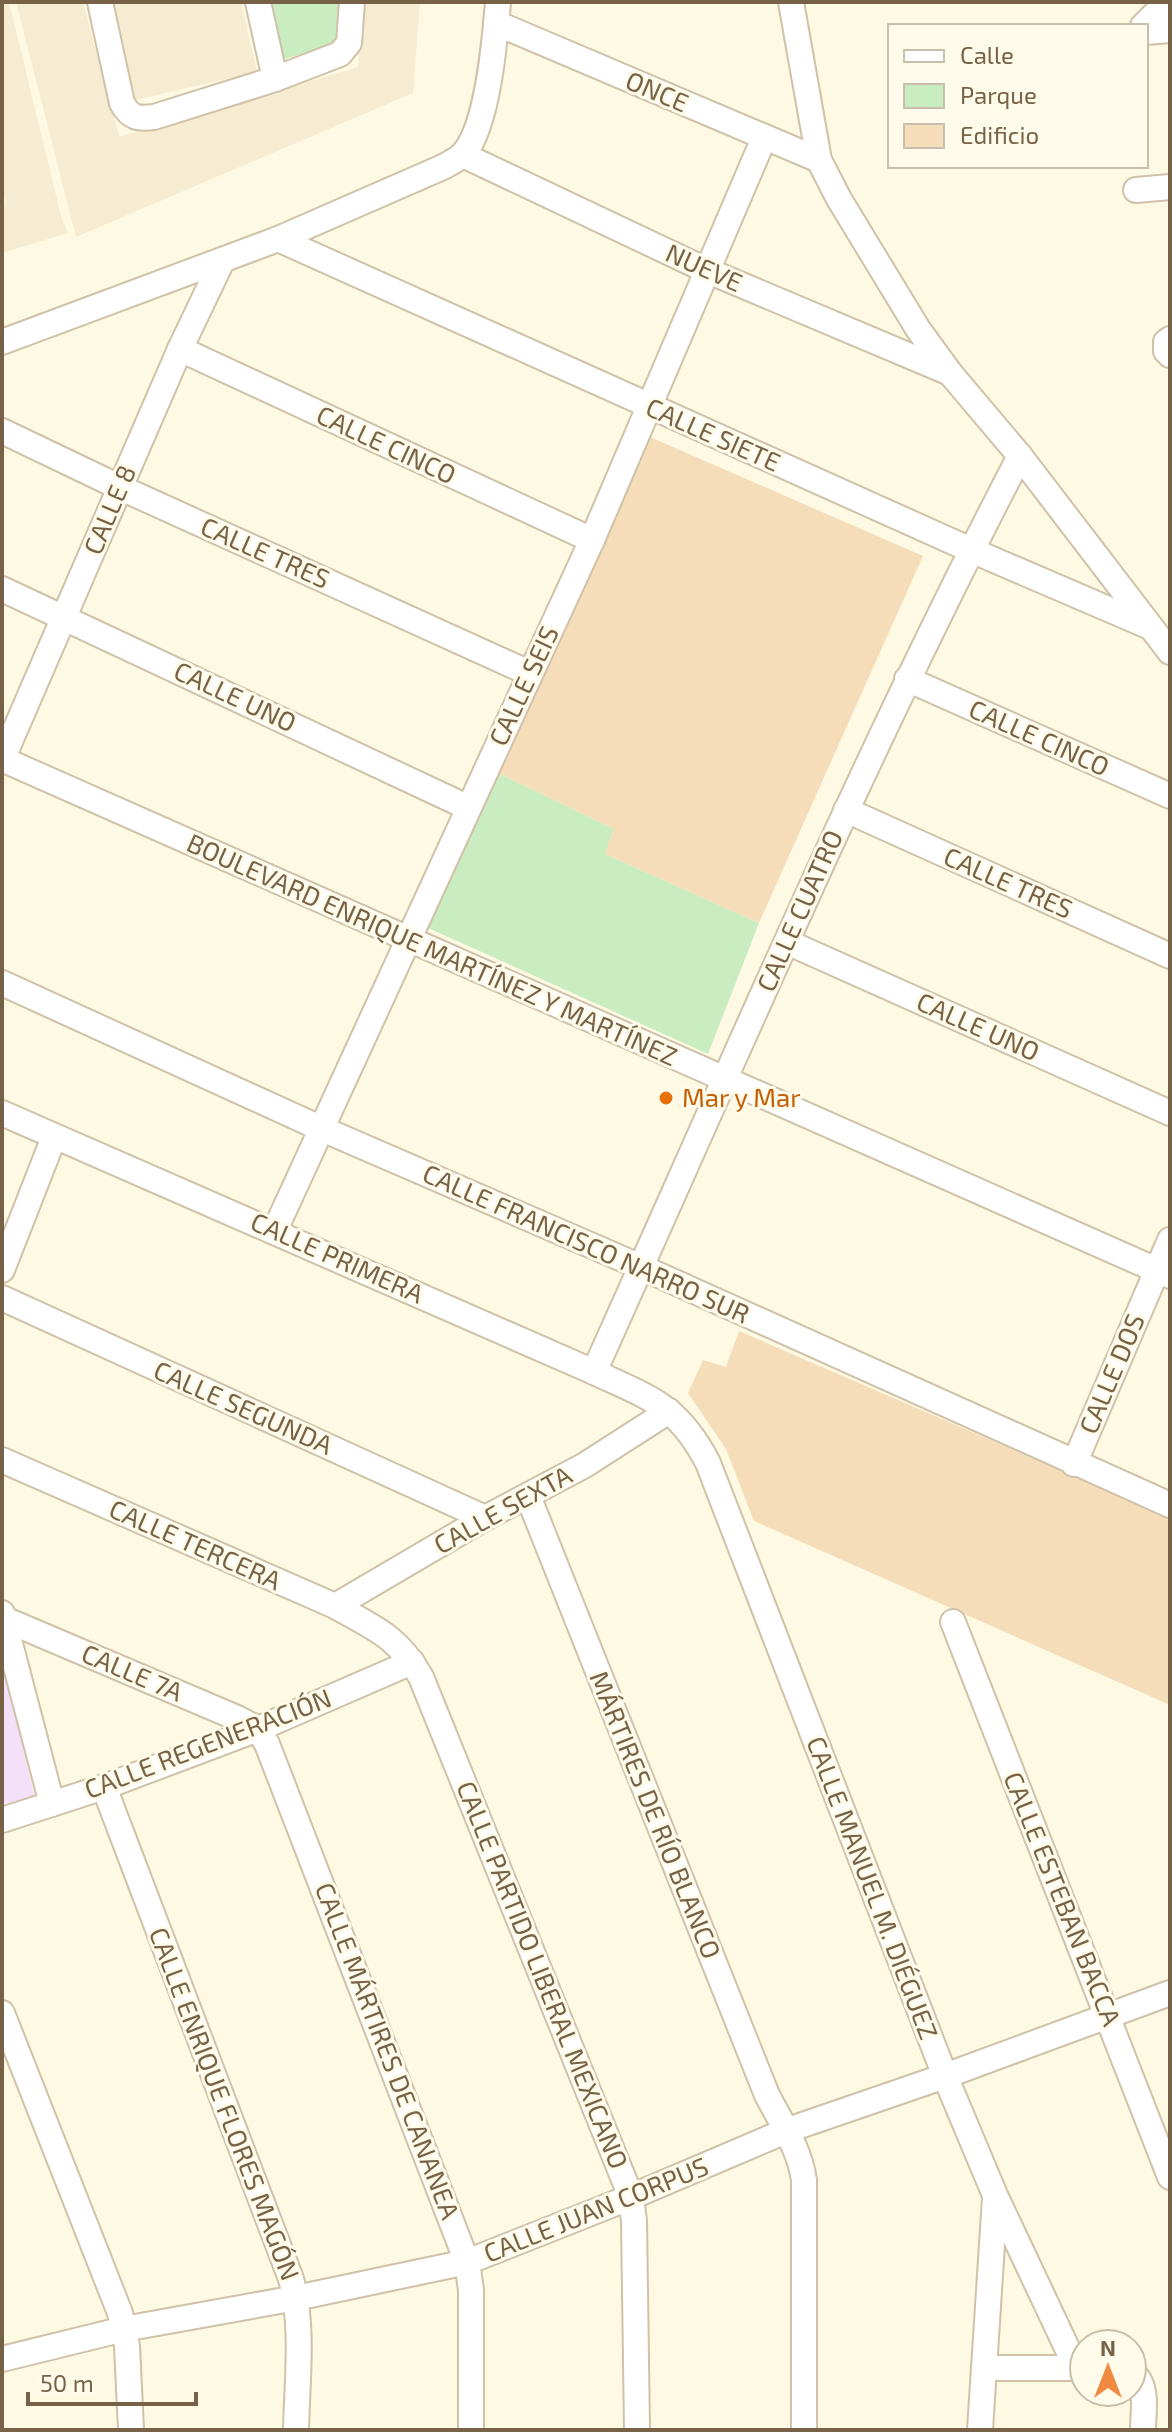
<svg xmlns="http://www.w3.org/2000/svg" width="1172" height="2432" font-family="'Exo 2',sans-serif">
<style>
.residential{fill:#f6ecd1}
.education{fill:#f5e0fa}
.green{fill:#c9ecc0}
.building{fill:#f5ddb9}
.lines{fill:none;stroke-linecap:round;stroke-linejoin:round}
.minor-casing{stroke:#d0c1a9;stroke-width:28}
.minor{stroke:#fff;stroke-width:24}
.food-dot{fill:#e8710a;stroke:#fffbea;stroke-width:3}
.labels{text-anchor:middle;stroke-width:6;stroke-linejoin:round;paint-order:stroke}
.street-label{font-size:26px;fill:#776247;stroke:#fffbea}
.food-label{font-size:26px;fill:#c56008;stroke:#fffbea;text-anchor:start}
</style>
<rect width="100%" height="100%" fill="#fef9e3"/>
<g class="residential">
<path d="M2 2H9L62 220 68 233 2 253V204L6 203 2 186Z"/>
<path d="M16 2H83L119 137 358 67 361 2H420L413 93 76 237Z"/>
<path d="M112 2H241L257 72 135 100Z"/>
</g>
<path class="education" d="M2 1661 35 1798 2 1804Z"/>
<g class="green">
<path d="M271 2H341L340 43 284 59Z"/>
<path d="M494 771 614 829 605 854 759 923 708 1054 426 927Z"/>
</g>
<g class="building">
<path d="M641 433 923 556 759 923 605 854 614 829 494 771Z"/>
<path d="M739 1331 1170 1518V1705L754 1521 726 1449 688 1393 703 1360 726 1367Z"/>
</g>
<g class="lines">
<g class="minor-casing">
<g id="minor">
<path d="M100 2 122 103C130 118 138 119 154 117L275 79 340 54 349 43 352 2"/>
<path d="M258 2 275 79"/>
<path d="M791 2 819 160 839 199 918 329 950 373 1020 456 1170 652"/>
<path d="M496 23 819 160"/>
<path d="M1143 26 1167 2"/>
<path d="M1146 32 1170 30"/>
<path d="M463 155 706 270 950 373"/>
<path d="M1136 190 1170 187"/>
<path d="M278 239 971 550 1150 627"/>
<path d="M1170 339 1166 342V351L1170 355"/>
<path d="M2 342 278 239 443 167C450 163 459 159 464 153 488 125 495 39 498 2"/>
<path d="M180 349 592 540"/>
<path d="M2 431 119 487 529 673"/>
<path d="M2 589 467 807"/>
<path d="M907 679 1170 796"/>
<path d="M2 759 1170 1276"/>
<path d="M2 760 180 349 222 261"/>
<path d="M846 810 1170 956"/>
<path d="M787 942 1170 1113"/>
<path d="M2 983 320 1128 641 1267 1170 1505"/>
<path d="M2 1113 594 1372C650 1398 678 1405 708 1463L945 2076 995 2195 1076 2367"/>
<path d="M275 1230 592 540 764 138"/>
<path d="M2 1270 54 1137"/>
<path d="M2 1298 485 1518"/>
<path d="M594 1372C732 1065 864 755 1020 456"/>
<path d="M2 1460 335 1606C376 1629 397 1636 421 1677L631 2197 634 2221 637 2430"/>
<path d="M1074 1464 1170 1240"/>
<path d="M528 1496 767 2095C782 2124 799 2147 804 2180V2430"/>
<path d="M335 1606 485 1518 585 1465 669 1411"/>
<path d="M2 1613 52 1804"/>
<path d="M4 1619 237 1718 258 1729 267 1744 467 2262 471 2290V2430"/>
<path d="M953 1622 1170 2177"/>
<path d="M104 1787 291 2279C304 2327 297 2381 296 2430"/>
<path d="M2 1820 104 1787 258 1729 412 1662"/>
<path d="M2 2013 120 2313 127 2346 131 2430"/>
<path d="M2 2359 124 2329 296 2298 467 2262 631 2197 788 2130 945 2076 1170 1993"/>
<path d="M984 2368H1084"/>
<path d="M1132 2372C1149 2386 1143 2410 1143 2430"/>
<path d="M980 2430 995 2198"/>
</g>
</g>
<use href="#minor" class="minor"/>
</g>
<circle class="food-dot" cx="666" cy="1098" r="8"/>
<g class="labels">
<g class="street-label">
<text transform="translate(657 92) rotate(23)" y="9">ONCE</text>
<text transform="translate(704 268) rotate(24)" y="9">NUEVE</text>
<text transform="translate(713 435) rotate(24)" y="9">CALLE SIETE</text>
<text transform="translate(386 445) rotate(25)" y="9">CALLE CINCO</text>
<text transform="translate(110 510) rotate(-67)" y="9">CALLE 8</text>
<text transform="translate(265 553) rotate(24)" y="9">CALLE TRES</text>
<text transform="translate(524 686) rotate(-65)" y="9">CALLE SEIS</text>
<text transform="translate(235 697) rotate(25)" y="9">CALLE UNO</text>
<text transform="translate(1039 738) rotate(24)" y="9">CALLE CINCO</text>
<text transform="translate(1008 883) rotate(24)" y="9">CALLE TRES</text>
<text transform="translate(800 911) rotate(-66)" y="9">CALLE CUATRO</text>
<text transform="translate(432 950) rotate(24)" y="9">BOULEVARD ENRIQUE MARTÍNEZ Y MARTÍNEZ</text>
<text transform="translate(978 1027) rotate(24)" y="9">CALLE UNO</text>
<text transform="translate(586 1244) rotate(24)" y="9">CALLE FRANCISCO NARRO SUR</text>
<text transform="translate(337 1258) rotate(24)" y="9">CALLE PRIMERA</text>
<text transform="translate(1112 1374) rotate(-67)" y="9">CALLE DOS</text>
<text transform="translate(243 1408) rotate(24)" y="9">CALLE SEGUNDA</text>
<text transform="translate(503 1510) rotate(-29)" y="9">CALLE SEXTA</text>
<text transform="translate(195 1545) rotate(24)" y="9">CALLE TERCERA</text>
<text transform="translate(132 1673) rotate(23)" y="9">CALLE 7A</text>
<text transform="translate(208 1744) rotate(-21)" y="9">CALLE REGENERACIÓN</text>
<text transform="translate(655 1815) rotate(68)" y="9">MÁRTIRES DE RÍO BLANCO</text>
<text transform="translate(872 1888) rotate(69)" y="9">CALLE MANUEL M. DIÉGUEZ</text>
<text transform="translate(1062 1899) rotate(68)" y="9">CALLE ESTEBAN BACCA</text>
<text transform="translate(542 1975) rotate(68)" y="9">CALLE PARTIDO LIBERAL MEXICANO</text>
<text transform="translate(387 2051) rotate(69)" y="9">CALLE MÁRTIRES DE CANANEA</text>
<text transform="translate(224 2104) rotate(69)" y="9">CALLE ENRIQUE FLORES MAGÓN</text>
<text transform="translate(596 2210) rotate(-22)" y="9">CALLE JUAN CORPUS</text>
</g>
<g class="food-label">
<text x="682" y="1107">Mar y Mar</text>
</g>
</g>
<rect width="1172" height="2432" fill="none" stroke="#776247" stroke-width="8"/>
<rect x="888" y="24" width="260" height="144" fill="#fffbea" stroke="#c9bea9" stroke-width="2"/>
<rect x="904" y="50" width="40" height="12" fill="#ffffff" stroke="#c9bea9" stroke-width="2"/>
<text x="960" y="64" font-size="24" fill="#776247">Calle</text>
<rect x="904" y="84" width="40" height="24" fill="#c9ecc0" stroke="#c9bea9" stroke-width="2"/>
<text x="960" y="104" font-size="24" fill="#776247">Parque</text>
<rect x="904" y="124" width="40" height="24" fill="#f5ddb9" stroke="#c9bea9" stroke-width="2"/>
<text x="960" y="144" font-size="24" fill="#776247">Edificio</text>
<g transform="translate(1108 2368)"><circle r="38" fill="#fffbea" stroke="#c9bea9" stroke-width="2"/>
<path d="M0-6L14 30L0 20L-14 30Z" fill="#ef8a40"/>
<text y="-12" font-size="22" font-weight="bold" text-anchor="middle" fill="#776247">N</text>
</g>
<path d="M28 2392v12h168v-12" fill="none" stroke="#776247" stroke-width="4"/>
<text x="40" y="2392" font-size="24" fill="#776247" stroke="#fffbea" stroke-width="6" paint-order="stroke">50 m</text>
</svg>
